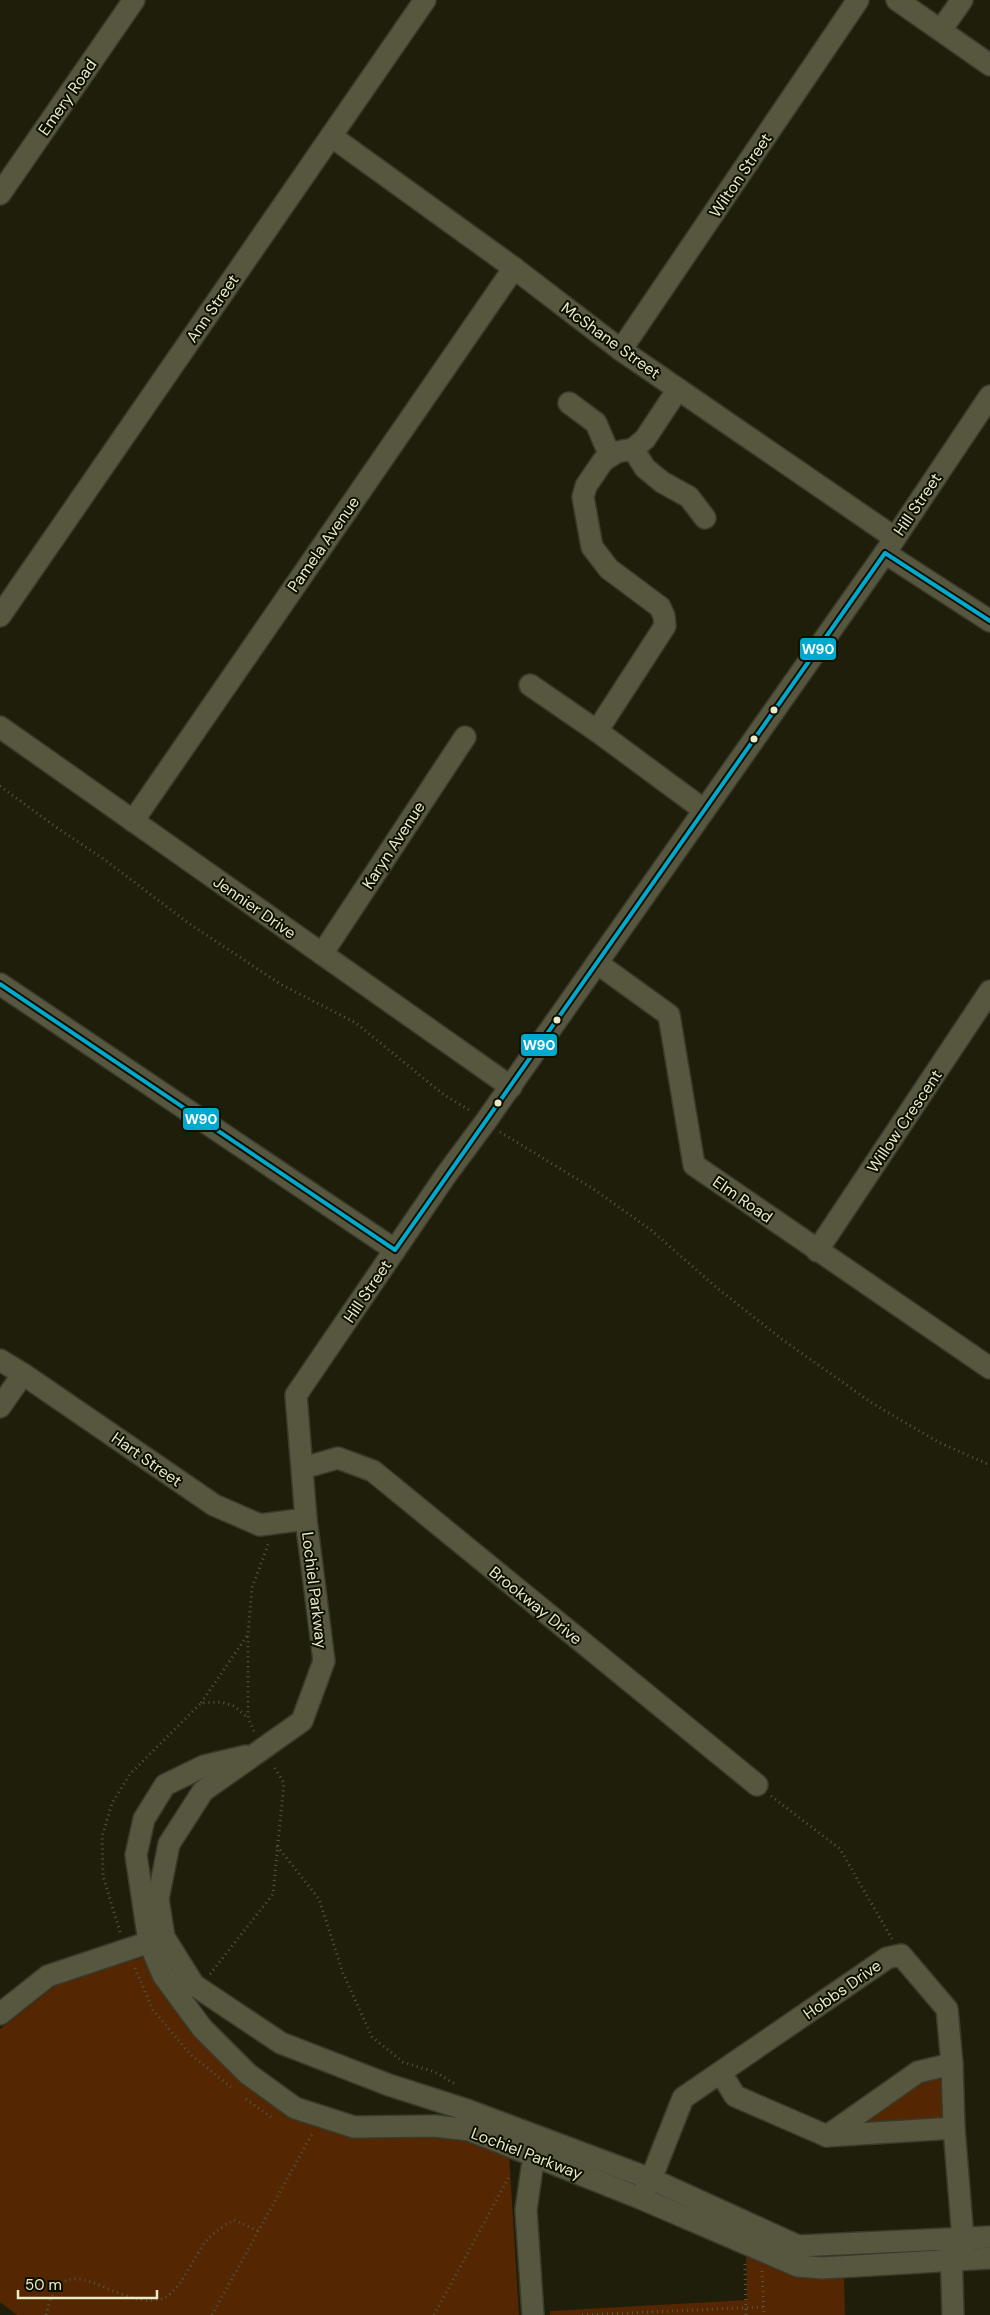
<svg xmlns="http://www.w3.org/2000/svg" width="990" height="2315" font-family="'DM Sans',sans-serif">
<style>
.green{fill:#542602}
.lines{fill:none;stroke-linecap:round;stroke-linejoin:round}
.minor-casing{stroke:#393a2a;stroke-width:24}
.path{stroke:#565644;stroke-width:3;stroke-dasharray:1 4;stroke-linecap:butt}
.minor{stroke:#575740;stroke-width:21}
.bus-1-casing{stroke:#0f0f00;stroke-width:8}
.bus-1{stroke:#00a9ce;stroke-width:4}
.bus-dot{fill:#e8eac8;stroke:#0f0f00;stroke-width:2}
.labels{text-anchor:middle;stroke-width:4;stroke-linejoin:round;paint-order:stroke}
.street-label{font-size:16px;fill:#e8eac8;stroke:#0f0f00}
.line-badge{stroke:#0f0f00;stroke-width:2}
.badge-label{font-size:14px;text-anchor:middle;font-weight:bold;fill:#fff}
</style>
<rect width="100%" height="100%" fill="#1f1e0a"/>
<g class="green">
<path d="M149 1956 173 2007 237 2073 303 2118 406 2133 479 2139 509 2155 519 2315H17L0 2302V2029L64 1979Z"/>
<path d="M936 2075C950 2087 950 2104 943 2120L864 2128 861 2119 917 2079Z"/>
<path d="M746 2249 844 2273 845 2315H550V2311L747 2300Z"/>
</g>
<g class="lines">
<g class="minor-casing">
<g id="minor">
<path d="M897 0 990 65"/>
<path d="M941 30 962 0"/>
<path d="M331 136 514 268 621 350 895 538"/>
<path d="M0 194 134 0"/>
<path d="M621 350 858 0"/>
<path d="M678 389 645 439 633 449 617 452 603 461 586 486 583 497 592 547 609 569 660 607 664 616 665 626 597 731 704 810"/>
<path d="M990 396 885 553 486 1121 446 1175 296 1395 306 1519 324 1661 302 1721 203 1791 169 1844 158 1899 164 1937 194 1985 281 2043 389 2085 467 2110 651 2179 798 2246 990 2237"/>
<path d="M569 403 596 423 610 456"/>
<path d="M633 449 645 468 662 482 689 497 705 518"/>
<path d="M885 553 990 621"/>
<path d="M0 616 425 0"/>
<path d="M530 685 597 731"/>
<path d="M0 727 511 1087"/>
<path d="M133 821 514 268"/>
<path d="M322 954 465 737"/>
<path d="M597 963 669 1015 694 1165 990 1368"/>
<path d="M0 984 395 1250"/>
<path d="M817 1251 990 991"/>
<path d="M0 1360 23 1374 214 1505 260 1525 306 1519"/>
<path d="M0 1407 23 1374"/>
<path d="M303 1468 338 1458 373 1471 757 1785"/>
<path d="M246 1756 204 1766 165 1785 144 1819 136 1855 149 1942 163 1975 202 2028 248 2074 295 2108 354 2127 435 2126 469 2130 640 2198 798 2266 822 2268 990 2258"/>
<path d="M0 2014 48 1976 162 1938"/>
<path d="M721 2073 735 2096 827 2136 954 2128"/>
<path d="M827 2136 918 2072 952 2064"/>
<path d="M644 2191 651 2179 683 2098 887 1958 901 1955 947 2009 952 2064 954 2128 964 2251"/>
<path d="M951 2248 953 2315"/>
<path d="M533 2315 526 2210 532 2168 537 2156 539 2142"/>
</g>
</g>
<g class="path">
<path d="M0 786 53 825 105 860 191 925 282 985 356 1023 444 1095 471 1111"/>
<path d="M500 1132 592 1188 651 1230 717 1288 783 1340 872 1403 938 1442 990 1465"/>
<path d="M201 1703 247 1636"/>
<path d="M254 1731 248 1718V1635L252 1588 269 1542"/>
<path d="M771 1796 840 1849 892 1939"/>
<path d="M277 1846 319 1899 343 1973 372 2037 403 2062 435 2072 455 2084"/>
<path d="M120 1932 103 1876 102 1837 112 1803 130 1774 201 1703 221 1702 234 1706 248 1718"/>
<path d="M135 1968 153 2010 191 2055 231 2087"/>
<path d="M210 1974 273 1894 284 1783 273 1765"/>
<path d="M246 2099 271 2117"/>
<path d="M745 2264 746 2315"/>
<path d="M762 2271 764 2315"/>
<path d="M46 2315C62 2240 110 2306 157 2300 179 2298 193 2256 207 2240 215 2231 225 2225 234 2220L259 2231"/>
<path d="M212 2315 312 2134"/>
<path d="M434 2315 510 2175"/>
<path d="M582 2315 763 2307"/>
</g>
<use href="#minor" class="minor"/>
<g class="bus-1-casing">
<path id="bus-1" d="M0 984 395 1250 885 553 990 621"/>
</g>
<use href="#bus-1" class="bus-1"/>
</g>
<g class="bus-dot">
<circle cx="774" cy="710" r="4.5"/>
<circle cx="754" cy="739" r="4.5"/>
<circle cx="557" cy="1020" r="4.5"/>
<circle cx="498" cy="1103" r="4.5"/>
</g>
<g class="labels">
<g class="street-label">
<text transform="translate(67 97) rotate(-55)" y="6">Emery Road</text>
<text transform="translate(740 175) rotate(-56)" y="6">Wilton Street</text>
<text transform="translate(212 308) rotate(-55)" y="6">Ann Street</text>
<text transform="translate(611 340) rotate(36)" y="6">McShane Street</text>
<text transform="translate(917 504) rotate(-56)" y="6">Hill Street</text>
<text transform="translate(323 544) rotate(-55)" y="6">Pamela Avenue</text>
<text transform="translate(393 845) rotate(-57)" y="6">Karyn Avenue</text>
<text transform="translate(255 907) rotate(35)" y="6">Jennier Drive</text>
<text transform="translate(904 1121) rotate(-56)" y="6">Willow Crescent</text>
<text transform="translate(743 1199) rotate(35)" y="6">Elm Road</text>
<text transform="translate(367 1291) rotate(-56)" y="6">Hill Street</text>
<text transform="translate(147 1459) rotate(35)" y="6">Hart Street</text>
<text transform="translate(315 1590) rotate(83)" y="6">Lochiel Parkway</text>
<text transform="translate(536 1605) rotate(39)" y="6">Brookway Drive</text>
<text transform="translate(842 1989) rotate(-35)" y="6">Hobbs Drive</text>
<text transform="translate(527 2153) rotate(21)" y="6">Lochiel Parkway</text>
</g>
</g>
<g class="line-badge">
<rect x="799" y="637" width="38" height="24" rx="5" fill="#00a9ce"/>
<rect x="520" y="1033" width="38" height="24" rx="5" fill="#00a9ce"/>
<rect x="182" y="1107" width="38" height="24" rx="5" fill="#00a9ce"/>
</g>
<g class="badge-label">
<text x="818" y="654">W90</text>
<text x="539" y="1050">W90</text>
<text x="201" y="1124">W90</text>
</g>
<path d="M18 2290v8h139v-8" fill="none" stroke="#e8eac8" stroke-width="2.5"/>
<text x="25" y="2290" font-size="15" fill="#e8eac8" stroke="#0f0f00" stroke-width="4" paint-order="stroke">50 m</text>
</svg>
